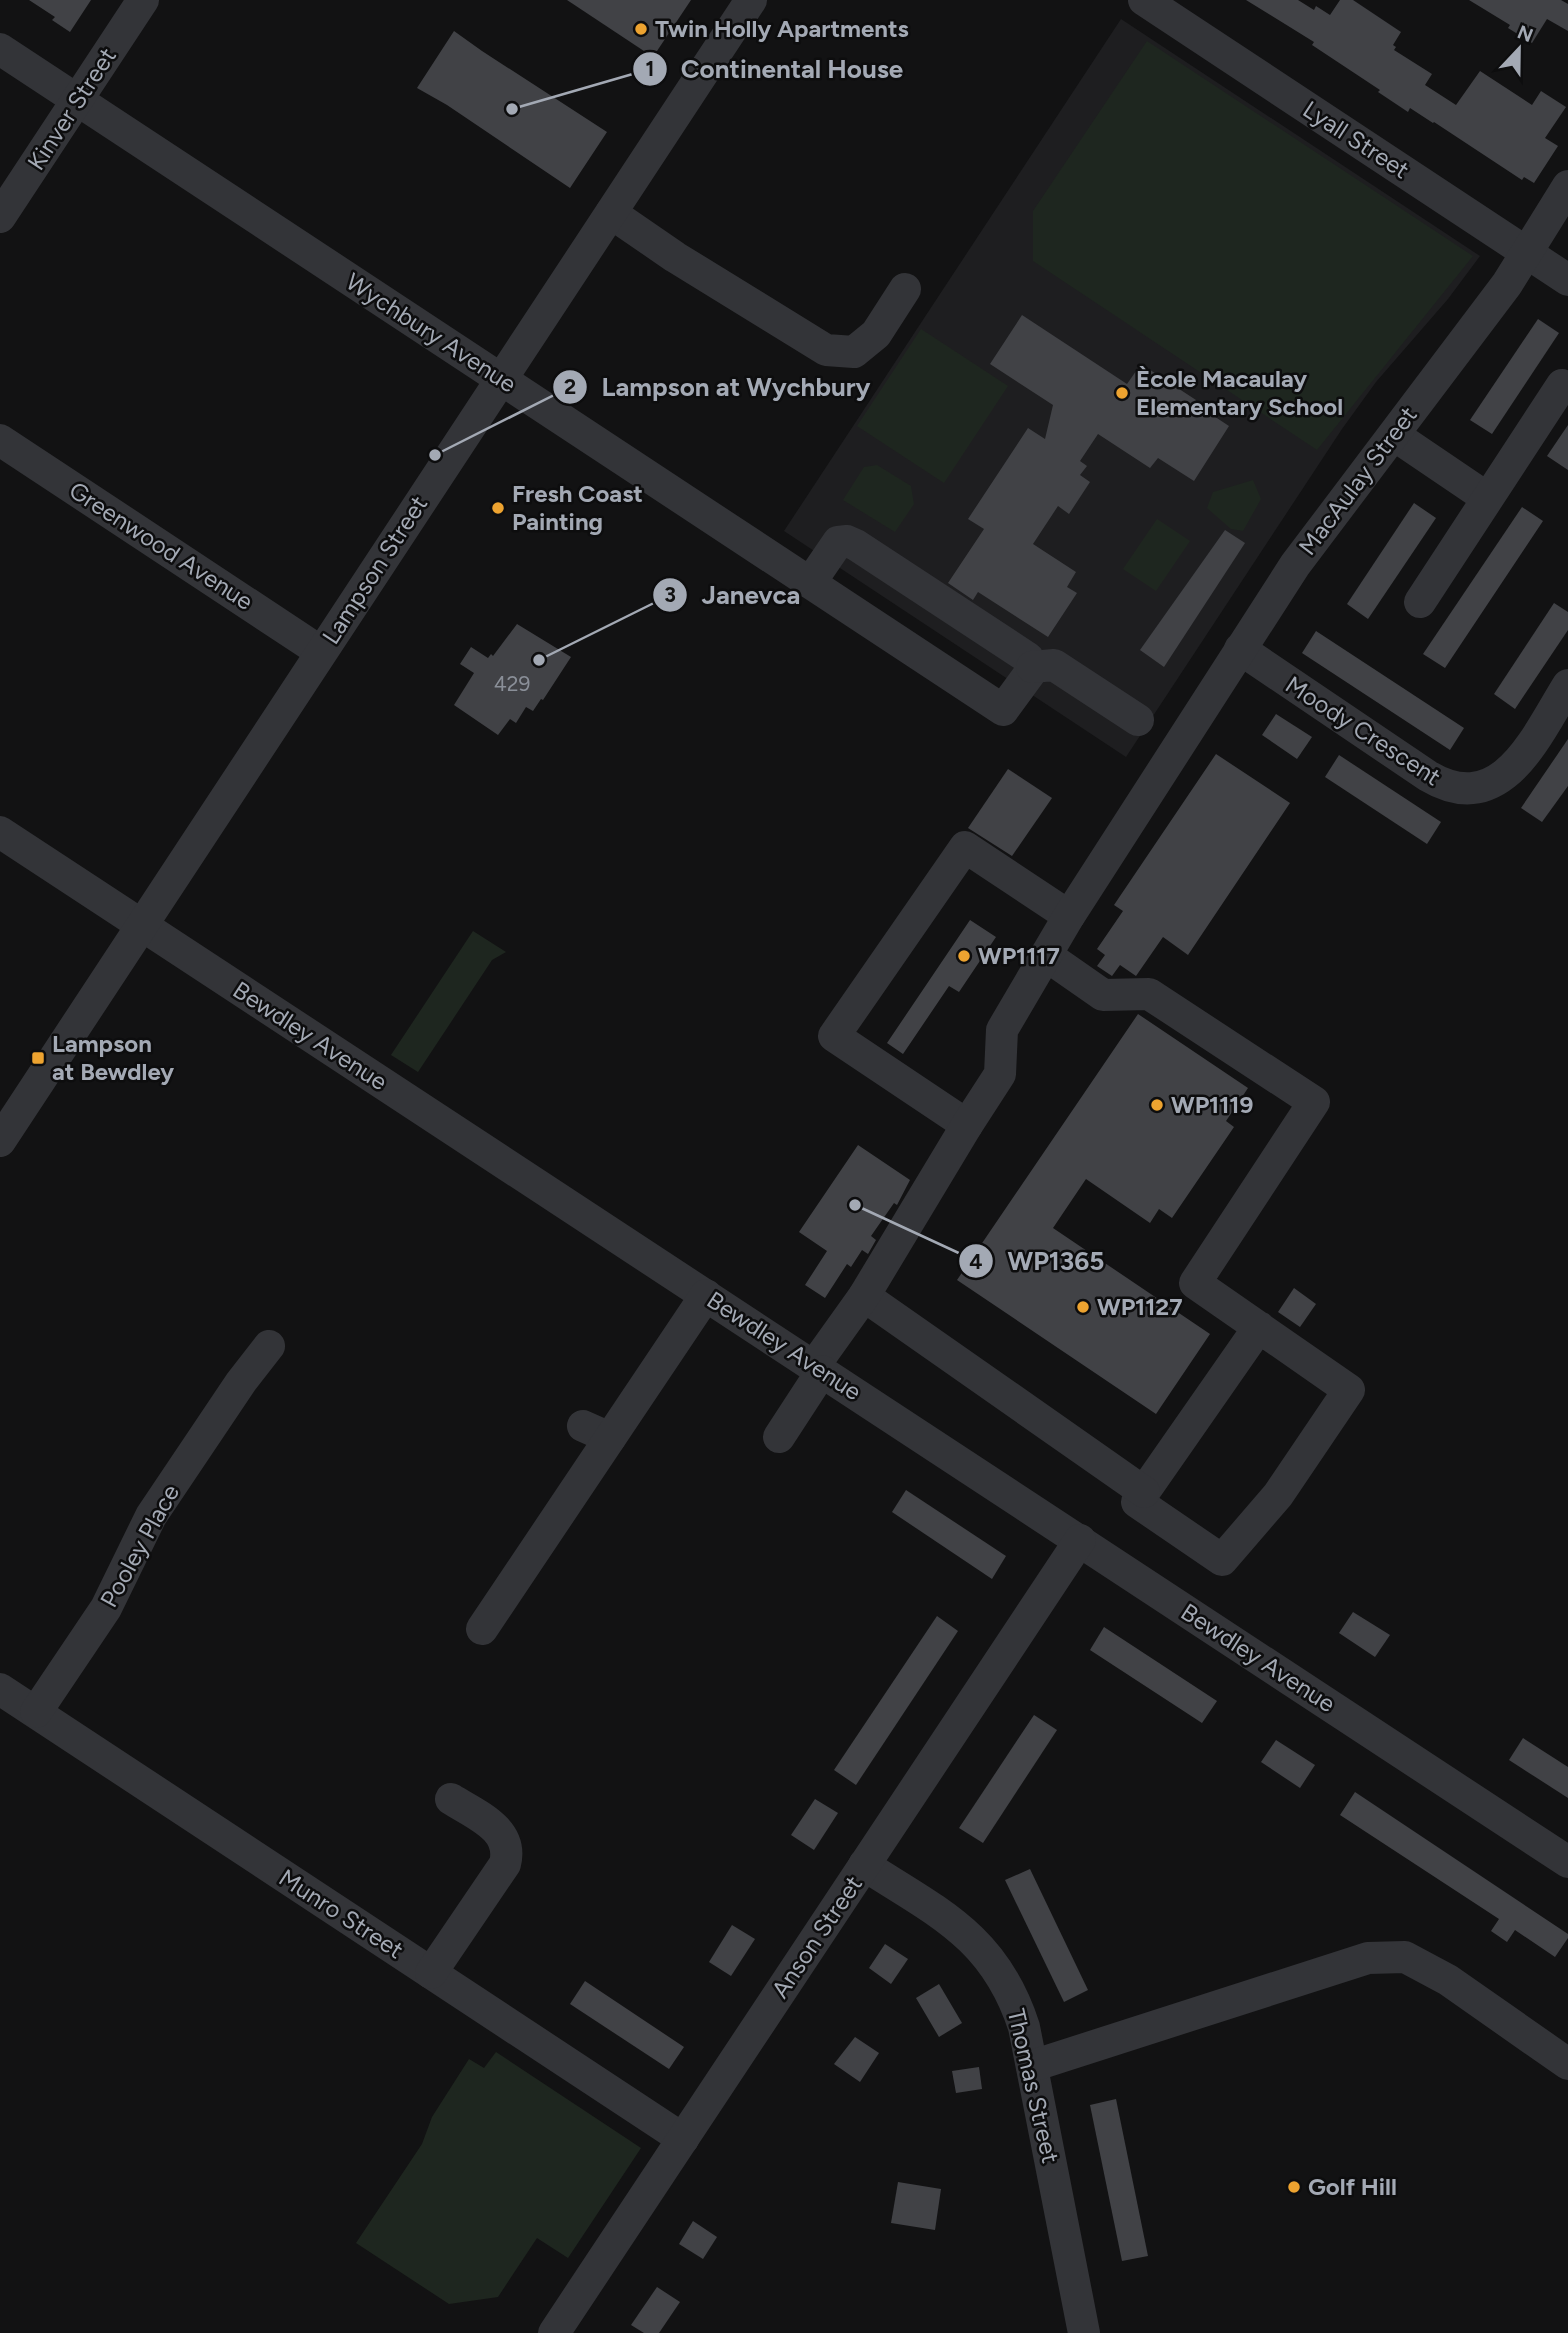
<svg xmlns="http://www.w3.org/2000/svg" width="1568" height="2333" font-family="Figtree,sans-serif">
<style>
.built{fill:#1e1e20}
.green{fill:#1e261f}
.building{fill:#414246}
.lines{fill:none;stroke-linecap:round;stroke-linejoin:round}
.minor{stroke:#333438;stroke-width:32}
.poi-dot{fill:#eda330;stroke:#0d0d0e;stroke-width:2.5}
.labels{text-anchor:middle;stroke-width:5;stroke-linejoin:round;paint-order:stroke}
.number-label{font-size:21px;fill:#8a8f98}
.poi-label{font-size:24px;font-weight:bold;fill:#a3a9b4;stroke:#0d0d0e;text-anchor:start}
.street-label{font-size:24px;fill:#a3a9b4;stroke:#0d0d0e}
.leader{fill:none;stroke:#a3a9b4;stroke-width:2.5}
.callout-dot{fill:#a3a9b4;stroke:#0d0d0e;stroke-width:2.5}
.mark-label{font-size:21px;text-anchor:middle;font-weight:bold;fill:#111}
.callout-label{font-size:26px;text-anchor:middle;font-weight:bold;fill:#a3a9b4;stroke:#0d0d0e;stroke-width:5;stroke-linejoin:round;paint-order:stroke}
</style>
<rect width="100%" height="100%" fill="#121213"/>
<path class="built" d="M1121 19 1480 256 1448 299 1376 382 1342 429 1126 757 784 531Z"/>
<g class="green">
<path d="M1147 41 1473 256 1317 450 1033 261V211Z"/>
<path d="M921 329 1008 386 944 483 857 426Z"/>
<path d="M877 465 911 486 914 504 895 532 843 500 864 467Z"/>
<path d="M1253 480 1261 499 1243 531 1231 529 1207 508 1213 492Z"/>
<path d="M1157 519 1190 541 1156 591 1123 569Z"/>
<path d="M473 931 506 952 492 960 418 1072 391 1055Z"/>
<path d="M496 2052 641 2148 568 2258 537 2238 498 2297 449 2304 356 2243 422 2144 432 2117 469 2059 484 2068Z"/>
</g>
<g class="building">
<path d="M29 0H91L70 32 52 20 55 17Z"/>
<path d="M567 0H691L653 57Z"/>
<path d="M1246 0H1298L1314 10 1316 6 1330 15 1340 0H1353L1401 32 1393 45 1396 47 1394 50 1432 74 1425 85 1456 105 1480 71 1532 105 1541 91 1566 107 1545 138 1558 146 1534 183 1524 177 1522 180 1434 122 1433 123 1410 108 1408 112 1378 92 1380 90 1312 45 1314 42Z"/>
<path d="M1469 0H1561L1568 4V31L1547 19 1532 43 1508 28 1510 25Z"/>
<path d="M454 31 482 51 607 132 570 188 447 105 417 88Z"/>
<path d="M1022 315 1127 384 1141 364 1196 400 1194 403 1229 426 1194 481 1158 458 1150 468 1098 434 1080 461 1087 466 1080 475 1090 482 1069 514 1058 506 1033 544 1076 572 1067 587 1077 593 1048 637 978 592 973 600 948 583 984 529 968 519 1028 428 1045 439 1053 405 990 364Z"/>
<path d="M1538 319 1559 333 1492 434 1470 420Z"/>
<path d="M1568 425V470L1547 456Z"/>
<path d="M1414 503 1436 518 1368 619 1347 604Z"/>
<path d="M1522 507 1543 521 1445 668 1423 654Z"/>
<path d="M1225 530 1245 543 1164 667 1140 650Z"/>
<path d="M1554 603 1568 612V630L1515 709 1494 694Z"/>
<path d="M517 624 571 657 543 700 541 699 533 711 526 707 516 723 510 719 498 735 454 705 474 673 460 664 471 647 488 658 491 654 493 656Z"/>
<path d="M1316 631 1464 728 1450 750 1302 653Z"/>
<path d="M1276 714 1312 737 1297 759 1262 735Z"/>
<path d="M1568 739V786L1542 822 1521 808Z"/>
<path d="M1216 754 1290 803 1188 955 1163 937 1136 976 1120 965 1112 976 1097 966 1105 955 1097 949 1123 911 1114 905Z"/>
<path d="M1339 755 1441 822 1427 844 1325 777Z"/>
<path d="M1008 769 1052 798 1012 856 968 828Z"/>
<path d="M970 920 996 937 959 992 949 986 903 1054 887 1043Z"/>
<path d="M1138 1014 1248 1088 1226 1121 1234 1127 1172 1218 1159 1209 1150 1223 1086 1179 1053 1228 1210 1334 1156 1414 957 1280Z"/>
<path d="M858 1145 910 1180 897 1205 894 1203 871 1236 876 1240 868 1254 862 1250 851 1267 847 1264 825 1298 805 1285 827 1251 799 1232Z"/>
<path d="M1294 1288 1316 1304 1300 1327 1278 1312Z"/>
<path d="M906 1490 1006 1556 992 1579 892 1512Z"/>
<path d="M1353 1612 1390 1635 1375 1657 1339 1633Z"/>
<path d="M937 1616 958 1631 856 1785 834 1770Z"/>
<path d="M1104 1627 1217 1701 1202 1723 1090 1650Z"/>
<path d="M1034 1715 1057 1730 983 1843 959 1828Z"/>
<path d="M1523 1738 1568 1767V1798L1509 1760Z"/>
<path d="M1276 1740 1315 1765 1300 1788 1261 1762Z"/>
<path d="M1355 1792 1568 1934V1938L1555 1957 1515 1930 1507 1942 1491 1931 1499 1919 1340 1815Z"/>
<path d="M815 1799 838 1813 814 1850 791 1835Z"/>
<path d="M1030 1869 1088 1990 1064 2002 1005 1880Z"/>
<path d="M732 1925 755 1939 731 1976 709 1962Z"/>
<path d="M885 1944 908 1959 891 1984 869 1968Z"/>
<path d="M585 1981 684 2047 669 2069 570 2004Z"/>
<path d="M939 1984 962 2023 939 2037 916 1998Z"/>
<path d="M855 2037 879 2053 860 2082 834 2064Z"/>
<path d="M979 2067 982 2089 956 2093 952 2071Z"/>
<path d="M1116 2099 1148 2256 1122 2261 1090 2105Z"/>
<path d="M898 2182 941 2189 935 2230 891 2223Z"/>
<path d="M693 2221 717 2237 703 2259 679 2244Z"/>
<path d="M657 2287 680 2302 659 2333H644L631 2325Z"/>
</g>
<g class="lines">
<g class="minor">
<path d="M1144 0 1568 280"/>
<path d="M0 49 1003 710 1030 673 1032 667 1028 658 856 545 847 541 838 542 810 583"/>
<path d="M611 213 675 257 826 350 854 352 876 334 905 289"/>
<path d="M0 217 143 0"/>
<path d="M1394 435 1487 498"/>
<path d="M0 440 321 652"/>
<path d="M1420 602 1562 385"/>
<path d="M1240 649 1428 776C1502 820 1536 736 1568 685"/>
<path d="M1032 667 1054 665 1138 720"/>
<path d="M0 832 1568 1862"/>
<path d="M1047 956 1103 995 1149 994 1314 1102 1195 1283 1349 1390 1278 1495 1222 1560 1137 1502 1259 1327"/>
<path d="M967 1125 834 1036 965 847 1069 916"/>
<path d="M0 1141 751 0"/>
<path d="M864 1296 1144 1492"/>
<path d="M814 1366 864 1296 967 1125 1000 1074 1002 1030 1069 916 1295 565 1507 284 1568 186"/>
<path d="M583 1426 610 1438"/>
<path d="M779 1437 822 1371"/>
<path d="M482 1629 706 1295"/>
<path d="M0 1689 683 2139"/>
<path d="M36 1712 106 1608 151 1516 241 1382 269 1346"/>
<path d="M864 1865C939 1913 995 1937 1024 2027L1084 2333"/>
<path d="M431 1973 505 1864C514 1829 476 1815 451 1799"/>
<path d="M1032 2066 1368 1958 1405 1957 1448 1980 1568 2064"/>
<path d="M554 2333 1080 1540"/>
</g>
</g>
<g class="poi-dot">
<circle cx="641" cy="29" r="7"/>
<circle cx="1122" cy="393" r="7"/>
<circle cx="498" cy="508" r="7"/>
<circle cx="964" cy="956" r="7"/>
<rect x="31" y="1051" width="14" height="14" rx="3.5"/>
<circle cx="1157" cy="1105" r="7"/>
<circle cx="1083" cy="1307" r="7"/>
<circle cx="1294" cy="2187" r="7"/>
</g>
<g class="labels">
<g class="number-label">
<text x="512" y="691">429</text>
</g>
<g class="poi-label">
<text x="655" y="37">Twin Holly Apartments</text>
<text x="1136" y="387">Ècole Macaulay<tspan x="1136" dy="28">Elementary School</tspan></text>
<text x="512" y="502">Fresh Coast<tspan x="512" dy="28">Painting</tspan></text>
<text x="978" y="964">WP1117</text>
<text x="52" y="1052">Lampson<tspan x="52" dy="28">at Bewdley</tspan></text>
<text x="1171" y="1113">WP1119</text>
<text x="1097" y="1315">WP1127</text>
<text x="1308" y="2195">Golf Hill</text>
</g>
<g class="street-label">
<text transform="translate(72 109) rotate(-57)" y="8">Kinver Street</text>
<text transform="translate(1356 140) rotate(33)" y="8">Lyall Street</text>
<text transform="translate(431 333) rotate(33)" y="8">Wychbury Avenue</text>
<text transform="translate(1358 481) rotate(-53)" y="8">MacAulay Street</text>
<text transform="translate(161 546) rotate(33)" y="8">Greenwood Avenue</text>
<text transform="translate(375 570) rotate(-57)" y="8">Lampson Street</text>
<text transform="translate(1363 731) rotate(33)" y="8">Moody Crescent</text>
<text transform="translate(310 1036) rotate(33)" y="8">Bewdley Avenue</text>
<text transform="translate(784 1346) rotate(33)" y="8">Bewdley Avenue</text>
<text transform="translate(140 1546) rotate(-61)" y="8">Pooley Place</text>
<text transform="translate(1258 1658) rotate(33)" y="8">Bewdley Avenue</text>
<text transform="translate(341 1914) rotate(33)" y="8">Munro Street</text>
<text transform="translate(817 1937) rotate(-56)" y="8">Anson Street</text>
<text transform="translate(1033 2086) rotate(77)" y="8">Thomas Street</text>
</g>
</g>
<path class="leader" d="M512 109L650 69M435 455L570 387M539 660L670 595M855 1205L976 1261"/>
<g class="callout-dot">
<circle cx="512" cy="109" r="7"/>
<circle cx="435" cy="455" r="7"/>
<circle cx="539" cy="660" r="7"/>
<circle cx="855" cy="1205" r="7"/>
<circle cx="650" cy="69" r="18"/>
<circle cx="570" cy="387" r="18"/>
<circle cx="670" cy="595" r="18"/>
<circle cx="976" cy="1261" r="18"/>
</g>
<g class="mark-label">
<text x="650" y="76">1</text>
<text x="570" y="394">2</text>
<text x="670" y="602">3</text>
<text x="976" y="1269">4</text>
</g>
<g class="callout-label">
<text x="792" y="78">Continental House</text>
<text x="736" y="396">Lampson at Wychbury</text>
<text x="751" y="604">Janevca</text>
<text x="1056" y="1270">WP1365</text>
</g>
<g transform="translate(1519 49) rotate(22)" stroke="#0d0d0e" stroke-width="5" paint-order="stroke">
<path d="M0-5L12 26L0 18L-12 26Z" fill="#a3a9b4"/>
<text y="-10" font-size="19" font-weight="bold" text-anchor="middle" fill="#a3a9b4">N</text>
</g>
</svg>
